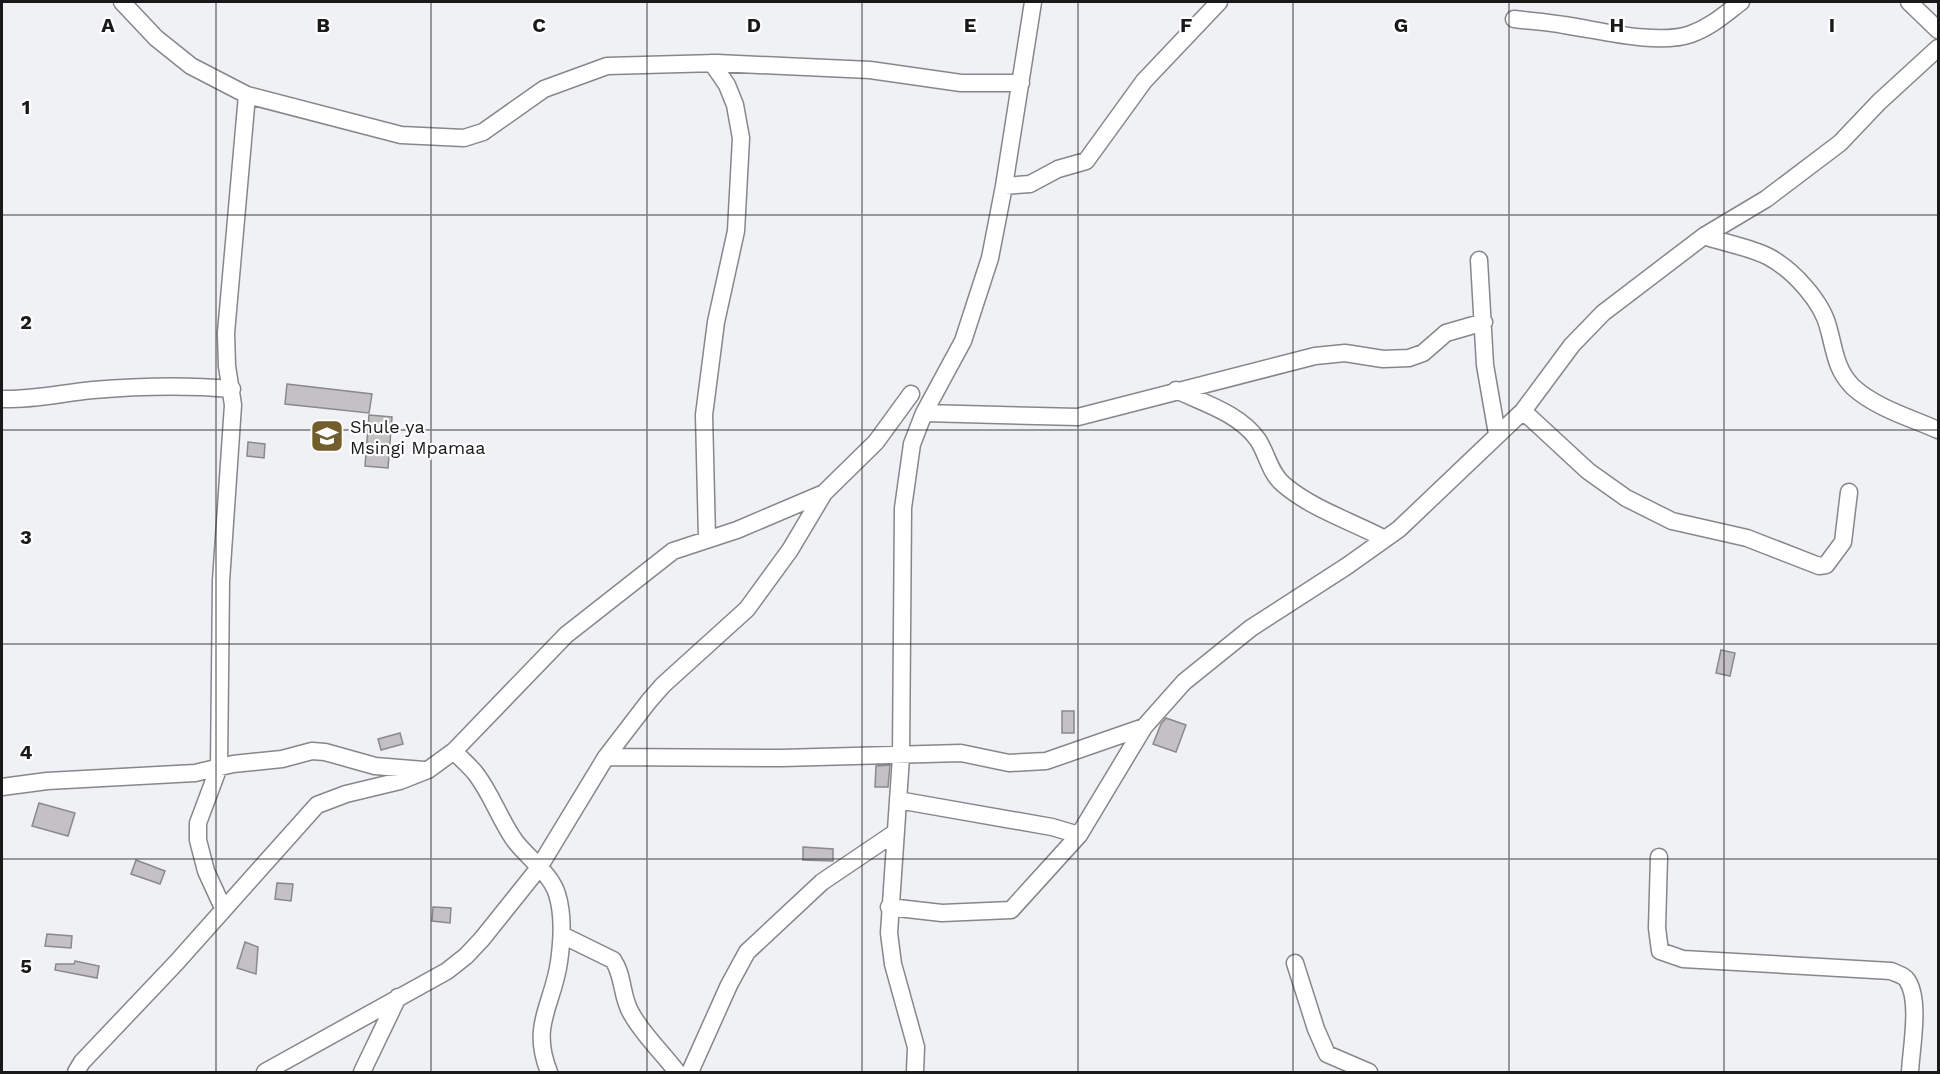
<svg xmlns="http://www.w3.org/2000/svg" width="1940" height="1074" font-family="'Work Sans',sans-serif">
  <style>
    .building { fill: #c3c1c3; stroke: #8b898b; stroke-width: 1.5 }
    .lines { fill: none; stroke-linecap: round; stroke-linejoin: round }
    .street-casing { stroke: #86878a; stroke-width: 19 }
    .street { stroke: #fff; stroke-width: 16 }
    .grid { fill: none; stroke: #19191a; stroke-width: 1.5; stroke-opacity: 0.55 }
    .labels { text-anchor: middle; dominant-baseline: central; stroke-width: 4.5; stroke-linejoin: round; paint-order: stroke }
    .poi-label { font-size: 18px; fill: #19191a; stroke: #fefeff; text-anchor: start }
    .grid-label { font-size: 20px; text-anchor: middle; font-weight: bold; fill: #19191a; stroke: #fefeff; stroke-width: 4.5; stroke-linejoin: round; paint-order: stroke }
  </style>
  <rect width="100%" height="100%" fill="#eff1f4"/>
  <!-- building -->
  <path class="building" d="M 287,384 L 372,394 L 369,413 L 285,404 Z
    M 369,415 L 392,417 L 388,468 L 365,466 Z
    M 248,442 L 265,444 L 264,458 L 247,456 Z
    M 1721,650 L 1735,653 L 1730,676 L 1716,673 Z
    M 1062,711 L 1074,711 L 1074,733 L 1062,733 Z
    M 1166,718 L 1186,725 L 1176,752 L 1153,744 L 1161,724 Z
    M 400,733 L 403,744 L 381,750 L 378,739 Z
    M 890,765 L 888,787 L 875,787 L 876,766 Z
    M 39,803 L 75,813 L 68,836 L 32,826 Z
    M 803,847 L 833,849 L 833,861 L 803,860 Z
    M 136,860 L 165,871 L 160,884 L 131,874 Z
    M 277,883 L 293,884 L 291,901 L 275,899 Z
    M 433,907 L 451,908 L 450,923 L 432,921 Z
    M 47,934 L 72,936 L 71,948 L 45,946 Z
    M 245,942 L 258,947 L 256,974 L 237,968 Z
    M 75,961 L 99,966 L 97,978 L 55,970 L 56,964 L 74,964 Z"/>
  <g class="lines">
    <defs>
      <path id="street" d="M 122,2 L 156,38 L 191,66 L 247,95 L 401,135 L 464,138 L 483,132 L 544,89 L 607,66 L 717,63 L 870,70 L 961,83 L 1021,83
        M 1909,2 L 1938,30
        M 1514,19 C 1530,21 1547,22 1564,25 C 1599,30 1658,46 1691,34 C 1711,27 1725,14 1741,2
        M 1004,186 L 1030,184 L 1058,169 L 1086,161 L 1144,81 L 1219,2
        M 1704,236 C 1724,243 1750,247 1769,257 C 1793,270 1823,302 1829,330 C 1835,352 1836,370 1853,387 C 1876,408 1911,418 1938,430
        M 1479,260 L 1485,365 L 1497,434
        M 1176,390 C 1204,403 1240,414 1258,440 C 1267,454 1270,473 1283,484 C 1312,509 1351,521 1385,539
        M 2,399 C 33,400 62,393 93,390 C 140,386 186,385 232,389
        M 1523,411 L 1588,471 L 1626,498 L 1672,521 L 1747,538 L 1819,566 L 1826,565 L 1843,542 L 1849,492
        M 924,413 L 1078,417 L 1315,356 L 1345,353 L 1383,359 L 1409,358 L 1423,353 L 1446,333 L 1484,322
        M 707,538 L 704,415 L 716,322 L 736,231 L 741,138 L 735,105 L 727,85 L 712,63
        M 454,751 C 461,759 470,766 476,774 C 492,795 500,820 515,841 C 528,858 551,874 557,894 C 564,916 562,941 559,962 C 553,1005 530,1025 549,1072
        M 606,757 L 782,758 L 961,753 L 1009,763 L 1046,761 L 1144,727
        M 2,787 L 47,781 L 195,773 L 233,764 L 282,759 L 312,751 L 325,752 L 375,766 L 424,770
        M 898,800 L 1052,827 L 1079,835
        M 1659,857 L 1657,928 L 1660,951 L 1683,959 L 1891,971 C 1897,974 1904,975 1907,980 C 1921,1000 1911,1049 1910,1072
        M 889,907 L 942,913 L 1011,910 L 1079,835 L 1144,727 L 1184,682 L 1251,628 L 1347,566 L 1399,529 L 1523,411 L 1572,345 L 1603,313 L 1704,236 L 1766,199 L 1840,143 L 1879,102 L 1938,48
        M 223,908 L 206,871 L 198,840 L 198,823 L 219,767 L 221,581 L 233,405 L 227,366 L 226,333 L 247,95
        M 562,935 L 613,960 C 624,976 621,996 631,1013 C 643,1035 662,1052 677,1072
        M 1295,963 L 1316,1029 L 1327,1054 L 1369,1072
        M 76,1072 L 82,1062 L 176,963 L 317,805 L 346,794 L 400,781 L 428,770 L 454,751 L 566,635 L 673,551 L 737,530 L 824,493
        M 265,1072 L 447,971 L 466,956 L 482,939 L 538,869 L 606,757 L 649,701 L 663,685 L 747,609 L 790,550 L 824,493 L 876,442 L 911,394
        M 362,1072 L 398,997
        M 690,1072 L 729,985 L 747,952 L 822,882 L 896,832
        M 915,1072 L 916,1047 L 893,964 L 889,933 L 901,757 L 903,508 L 912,444 L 924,413 L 963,341 L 990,258 L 1004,186 L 1033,2"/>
    </defs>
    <!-- street casing -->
    <use href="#street" class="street-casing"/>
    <!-- street -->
    <use href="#street" class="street"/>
  </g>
  <!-- grid -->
  <path class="grid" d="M 216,2 L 216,1072M 431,2 L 431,1072M 647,2 L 647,1072M 862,2 L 862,1072M 1078,2 L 1078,1072M 1293,2 L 1293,1072M 1509,2 L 1509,1072M 1724,2 L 1724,1072M 2,215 L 1938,215M 2,430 L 1938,430M 2,644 L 1938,644M 2,859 L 1938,859"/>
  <!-- icons -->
  <defs>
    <symbol id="school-square" viewBox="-11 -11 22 22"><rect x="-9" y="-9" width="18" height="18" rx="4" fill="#745d2d" stroke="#fefeff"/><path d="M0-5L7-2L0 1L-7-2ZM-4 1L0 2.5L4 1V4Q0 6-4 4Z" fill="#fff"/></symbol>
  </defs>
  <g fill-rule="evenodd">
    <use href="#school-square" x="308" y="417" width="38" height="38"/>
  </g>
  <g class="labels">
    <!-- poi labels -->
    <g class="poi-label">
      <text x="350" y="426">Shule ya<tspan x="350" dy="21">Msingi Mpamaa</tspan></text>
    </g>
  </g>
  <g class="grid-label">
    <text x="108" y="32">A</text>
    <text x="323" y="32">B</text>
    <text x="539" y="32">C</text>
    <text x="754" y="32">D</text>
    <text x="970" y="32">E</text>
    <text x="1186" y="32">F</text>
    <text x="1401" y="32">G</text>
    <text x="1617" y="32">H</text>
    <text x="1832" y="32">I</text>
    <text x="26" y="114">1</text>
    <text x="26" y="329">2</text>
    <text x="26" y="544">3</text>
    <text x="26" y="759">4</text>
    <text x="26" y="973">5</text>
  </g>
  <!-- border -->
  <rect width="1940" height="1074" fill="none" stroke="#19191a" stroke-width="6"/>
</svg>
